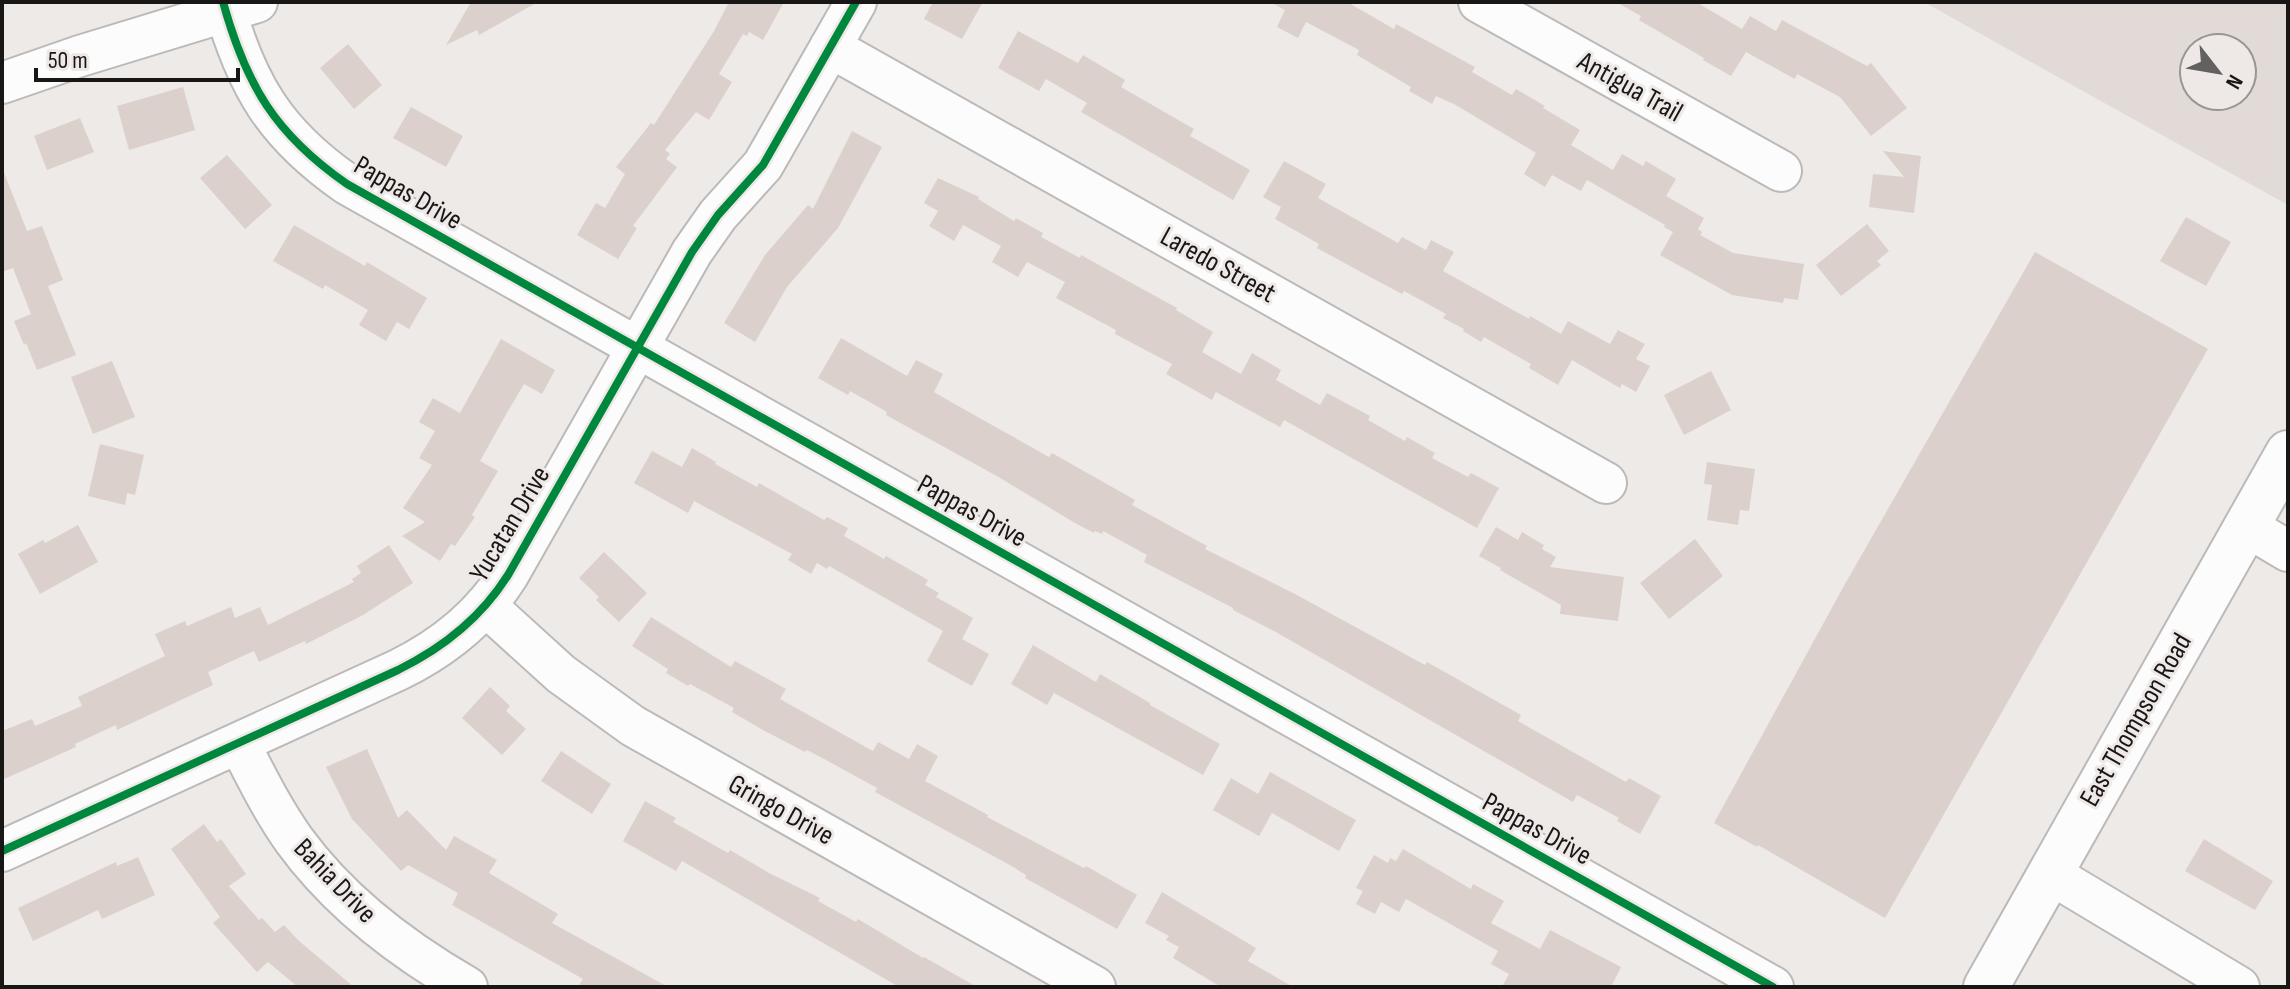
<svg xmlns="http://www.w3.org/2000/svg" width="2290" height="989" font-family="'Sofia Sans Condensed',sans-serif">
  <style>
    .built { fill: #e2dad6; fill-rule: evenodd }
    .building { fill: #dcd0cc }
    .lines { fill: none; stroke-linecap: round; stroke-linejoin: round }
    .minor-casing { stroke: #bcbab9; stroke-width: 44 }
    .major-casing { stroke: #bcbab9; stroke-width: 48 }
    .minor { stroke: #fcfcfc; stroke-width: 40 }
    .major { stroke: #fcfcfc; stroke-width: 44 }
    .cycleway-casing { stroke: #eee9e7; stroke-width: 13 }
    .cycleway { stroke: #00873e; stroke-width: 8 }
    .labels { text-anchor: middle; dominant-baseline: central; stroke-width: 6; stroke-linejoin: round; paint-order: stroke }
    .street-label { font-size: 28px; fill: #191716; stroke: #eee9e7 }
  </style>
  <rect width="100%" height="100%" fill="#edeae8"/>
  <!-- built -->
  <path class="built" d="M 1924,2 L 2288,2 L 2288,205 L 2090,95 ZM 2194,48 L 2242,48 L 2242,96 L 2194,96 Z"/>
  <!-- building -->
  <path class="building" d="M 471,2 L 538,2 L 479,35 L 477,30 L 446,45 Z
    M 729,2 L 784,2 L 763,40 L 749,32 L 747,36 L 743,34 L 719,74 L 732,82 L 709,120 L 696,112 L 665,150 L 670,154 L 666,159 L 677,167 L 633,226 L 637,228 L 618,259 L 577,235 L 596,203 L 605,208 L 625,174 L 616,167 L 651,123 L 654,125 L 714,31 Z
    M 933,2 L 983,2 L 962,39 L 924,19 Z
    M 1270,2 L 1347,2 L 1394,29 L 1396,24 L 1475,67 L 1472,72 L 1512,95 L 1516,89 L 1545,106 L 1543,108 L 1580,130 L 1571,145 L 1613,170 L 1622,154 L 1643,166 L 1646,161 L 1676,179 L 1666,196 L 1704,218 L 1698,229 L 1702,232 L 1700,235 L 1733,253 L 1804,264 L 1798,300 L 1784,298 L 1783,303 L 1732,295 L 1660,255 L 1673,232 L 1664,227 L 1665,225 L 1587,180 L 1581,191 L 1552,175 L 1545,187 L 1524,174 L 1536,153 L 1454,104 L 1436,96 L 1432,104 L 1409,91 L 1411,87 L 1357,55 L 1359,50 L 1306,22 L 1298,38 L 1277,27 L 1285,10 Z
    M 1616,2 L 1696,2 L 1742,29 L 1750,16 L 1776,31 L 1782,20 L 1867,66 L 1871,63 L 1907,108 L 1871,136 L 1840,97 L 1797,74 L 1795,79 L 1746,52 L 1731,76 L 1703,60 L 1704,58 L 1639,20 L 1641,16 Z
    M 1018,31 L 1078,63 L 1083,55 L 1125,80 L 1121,87 L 1194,129 L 1190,136 L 1250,170 L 1233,200 L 1081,112 L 1087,103 L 1046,79 L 1039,91 L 998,68 Z
    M 348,44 L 382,85 L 354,109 L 320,68 Z
    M 183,87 L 195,130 L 129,150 L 117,106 Z
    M 411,107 L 463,136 L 446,167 L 393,138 Z
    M 80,118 L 94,152 L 47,170 L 34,136 Z
    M 852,131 L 882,147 L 838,228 L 787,287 L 755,342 L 724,323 L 765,255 L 808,205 L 813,209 Z
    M 1883,151 L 1921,156 L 1914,213 L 1869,207 L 1873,174 L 1904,177 Z
    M 227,155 L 272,205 L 245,229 L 200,178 Z
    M 1284,161 L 1326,184 L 1318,198 L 1398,243 L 1402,237 L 1426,250 L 1431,240 L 1454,252 L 1443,271 L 1529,319 L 1530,316 L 1561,334 L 1568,321 L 1610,344 L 1618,330 L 1645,344 L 1636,359 L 1650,366 L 1636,392 L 1622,384 L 1620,388 L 1572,360 L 1558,385 L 1529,368 L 1531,364 L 1484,337 L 1481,342 L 1463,331 L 1464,329 L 1443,318 L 1446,314 L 1404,291 L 1402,294 L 1361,272 L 1317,248 L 1319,244 L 1275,219 L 1281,207 L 1263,197 Z
    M 3,170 L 27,231 L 42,226 L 63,280 L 48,286 L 76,355 L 37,370 L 26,343 L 24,345 L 14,321 L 31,314 L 13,268 L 2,272 Z
    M 938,178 L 979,197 L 978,199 L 1014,221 L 1016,218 L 1043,233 L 1041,237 L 1080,258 L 1081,255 L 1108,270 L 1177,308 L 1176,310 L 1213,332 L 1202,352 L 1241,374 L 1252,353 L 1281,370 L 1276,380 L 1320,405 L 1327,393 L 1370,416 L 1368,420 L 1405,441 L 1407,437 L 1435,453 L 1432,458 L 1468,477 L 1471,473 L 1499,488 L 1477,528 L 1284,420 L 1280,427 L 1216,392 L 1212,400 L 1166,374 L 1172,364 L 1115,334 L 1116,330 L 1056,298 L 1065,282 L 1027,262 L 1018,277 L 992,262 L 1001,246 L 963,225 L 954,241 L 929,226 L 938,211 L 924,203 Z
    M 2186,217 L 2231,242 L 2206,286 L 2160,261 Z
    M 1867,224 L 1889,251 L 1877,261 L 1881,265 L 1841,296 L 1816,265 Z
    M 294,225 L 365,266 L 367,262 L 427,298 L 409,329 L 397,322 L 386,341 L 359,325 L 368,310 L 325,285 L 323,289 L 273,261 Z
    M 2035,252 L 2208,349 L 1885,918 L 1758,845 L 1757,847 L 1714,823 L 1845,584 Z
    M 841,338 L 907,376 L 916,360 L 943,374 L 934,392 L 951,402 L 1049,457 L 1052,453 L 1135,500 L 1132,505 L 1207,546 L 1205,549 L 1295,594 L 1425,665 L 1427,662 L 1521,715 L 1518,721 L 1626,782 L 1629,778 L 1661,796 L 1640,834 L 1617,821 L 1619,818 L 1577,795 L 1573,802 L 1274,631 L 1233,610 L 1233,608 L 1144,562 L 1147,555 L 1103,531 L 1102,534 L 1095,531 L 1094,533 L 1075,523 L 995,475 L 886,415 L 887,412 L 850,391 L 848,395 L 818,378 Z
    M 501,339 L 555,370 L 542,394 L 524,384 L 508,411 L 480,461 L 498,471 L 472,515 L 475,517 L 455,546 L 451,544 L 440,561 L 402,536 L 425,522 L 403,508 L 432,465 L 419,458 L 435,431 L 419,422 L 433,398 L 460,413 Z
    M 112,361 L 135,417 L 93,434 L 71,377 Z
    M 1711,371 L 1731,410 L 1684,435 L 1664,395 Z
    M 100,444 L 144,455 L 135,495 L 127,493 L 125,505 L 88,496 Z
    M 692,448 L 716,462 L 715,464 L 757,487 L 759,483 L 824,520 L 827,517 L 848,528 L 844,536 L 884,559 L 886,556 L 928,580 L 925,585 L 939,593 L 936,597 L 973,618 L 962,639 L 989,654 L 972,686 L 927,661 L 943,631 L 829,566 L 827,569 L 817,563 L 811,574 L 788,560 L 792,554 L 694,501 L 688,513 L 634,483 L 652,451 L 682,467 Z
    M 1707,462 L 1755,469 L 1749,511 L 1740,510 L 1738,525 L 1707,520 L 1712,485 L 1704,484 Z
    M 78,525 L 98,562 L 40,594 L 18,554 L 43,540 L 45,543 Z
    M 1496,527 L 1518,540 L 1522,532 L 1544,545 L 1542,549 L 1556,557 L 1550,567 L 1624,577 L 1618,621 L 1560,614 L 1561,605 L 1500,570 L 1501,568 L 1479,556 Z
    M 1695,539 L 1723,576 L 1669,619 L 1640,583 Z
    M 389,545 L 413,583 L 363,615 L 306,644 L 305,641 L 259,662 L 254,651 L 208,672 L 213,685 L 117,730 L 116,725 L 75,744 L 76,747 L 2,780 L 2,731 L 32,719 L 35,726 L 82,706 L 78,697 L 165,656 L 155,634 L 185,621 L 187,626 L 231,607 L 235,618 L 260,607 L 268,625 L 354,582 L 352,579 L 361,573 L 357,566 Z
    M 604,552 L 647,593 L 619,622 L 596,600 L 599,597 L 579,578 Z
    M 651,617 L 731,667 L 735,661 L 786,689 L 780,699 L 873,751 L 878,742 L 909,759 L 917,744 L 938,756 L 925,781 L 988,815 L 987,817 L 1084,868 L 1086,866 L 1137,895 L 1117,929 L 1025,878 L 1026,875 L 1008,864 L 875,792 L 877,788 L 826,760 L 807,750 L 805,752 L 763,730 L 732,712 L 734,708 L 690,684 L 688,686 L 666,673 L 668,669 L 632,646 Z
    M 1033,645 L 1096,682 L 1100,674 L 1150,703 L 1150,705 L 1220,744 L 1203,775 L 1054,693 L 1047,705 L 1011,684 Z
    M 490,687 L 510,706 L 506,711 L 526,729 L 502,755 L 462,718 Z
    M 367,749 L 398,818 L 407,810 L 446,850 L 454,836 L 497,860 L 489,873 L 558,914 L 552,923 L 668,987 L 578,987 L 583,979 L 452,905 L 458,893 L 408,865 L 401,871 L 352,819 L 326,767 Z
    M 561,751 L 611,784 L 592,814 L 541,781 Z
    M 1270,772 L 1356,820 L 1339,851 L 1272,813 L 1259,836 L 1213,810 L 1231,778 L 1258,794 Z
    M 645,801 L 676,818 L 673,822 L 728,853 L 730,850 L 769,873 L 820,898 L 818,901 L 856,922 L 858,919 L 923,958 L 924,957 L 977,987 L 899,987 L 682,861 L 676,871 L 623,841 Z
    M 204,824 L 217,842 L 221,839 L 246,874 L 229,886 L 259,920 L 262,918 L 275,932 L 284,925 L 299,941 L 354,987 L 298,987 L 268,962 L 257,972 L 213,923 L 220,917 L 171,849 Z
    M 2204,839 L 2273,881 L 2255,910 L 2185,871 Z
    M 1403,849 L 1471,889 L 1473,884 L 1504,901 L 1491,923 L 1540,949 L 1550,930 L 1621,967 L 1611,987 L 1502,987 L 1509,974 L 1491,964 L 1498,951 L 1406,899 L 1399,912 L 1381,902 L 1375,914 L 1356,904 L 1363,891 L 1356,888 L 1374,855 L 1388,863 L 1390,858 L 1396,861 Z
    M 138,857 L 155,895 L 102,919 L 98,910 L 33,941 L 18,908 L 116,862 L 117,866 Z
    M 1162,892 L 1256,948 L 1248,961 L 1293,987 L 1221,987 L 1173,958 L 1179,947 L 1166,940 L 1169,936 L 1145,923 Z"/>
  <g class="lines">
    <defs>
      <path id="minor" d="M 223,2 C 246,85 275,134 347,184 L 1773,987
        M 1479,2 L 1781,171
        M 830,47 L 1606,483
        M 2,83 L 80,56 L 257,2
        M 2246,526 L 2288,551
        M 485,605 L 561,674 L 633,726 L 1095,987
        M 239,743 C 256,776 272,809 294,840 C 339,902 401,949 467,987
        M 2,851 L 398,670 C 443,648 481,618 508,575 L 692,252 L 718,215 L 763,165 L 856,2
        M 2049,873 L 2239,987"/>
      <path id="major" d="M 1986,987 L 2288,453"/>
    </defs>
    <!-- minor casing -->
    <use href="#minor" class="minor-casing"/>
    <!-- major casing -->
    <use href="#major" class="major-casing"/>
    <!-- minor -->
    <use href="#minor" class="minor"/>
    <!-- major -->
    <use href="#major" class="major"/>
    <defs>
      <path id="cycleway" d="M 223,2 C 246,85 275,134 347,184 L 1773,987
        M 2,851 L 398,670 C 443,648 481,618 508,575 L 692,252 L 718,215 L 763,165 L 856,2"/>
    </defs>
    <!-- cycleway casing -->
    <use href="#cycleway" class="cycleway-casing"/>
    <!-- cycleway -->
    <use href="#cycleway" class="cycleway"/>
  </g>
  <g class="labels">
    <!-- street labels -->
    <g class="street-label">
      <text transform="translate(1630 87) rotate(29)">Antigua Trail</text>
      <text transform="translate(408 193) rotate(30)">Pappas Drive</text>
      <text transform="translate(1218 265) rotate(29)">Laredo Street</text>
      <text transform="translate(972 511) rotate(29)">Pappas Drive</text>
      <text transform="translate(510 524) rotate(-59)">Yucatan Drive</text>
      <text transform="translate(2136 720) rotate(-60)">East Thompson Road</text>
      <text transform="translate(781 810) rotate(29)">Gringo Drive</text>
      <text transform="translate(1537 829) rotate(29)">Pappas Drive</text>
      <text transform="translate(335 881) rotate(46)">Bahia Drive</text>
    </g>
  </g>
  <!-- border -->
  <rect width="2290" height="989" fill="none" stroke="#191716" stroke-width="8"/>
  <!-- north arrow -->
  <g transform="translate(2218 72) rotate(121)"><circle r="38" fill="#eee9e7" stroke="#999593" stroke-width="2"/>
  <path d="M0-6L14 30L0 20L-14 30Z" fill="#636160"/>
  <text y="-12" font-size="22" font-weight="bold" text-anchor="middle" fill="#191716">N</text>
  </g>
  <!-- scale -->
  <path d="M36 68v12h202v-12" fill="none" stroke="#191716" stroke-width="4"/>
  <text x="48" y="68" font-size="24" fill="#191716" stroke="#eee9e7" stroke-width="6" paint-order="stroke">50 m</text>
</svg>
